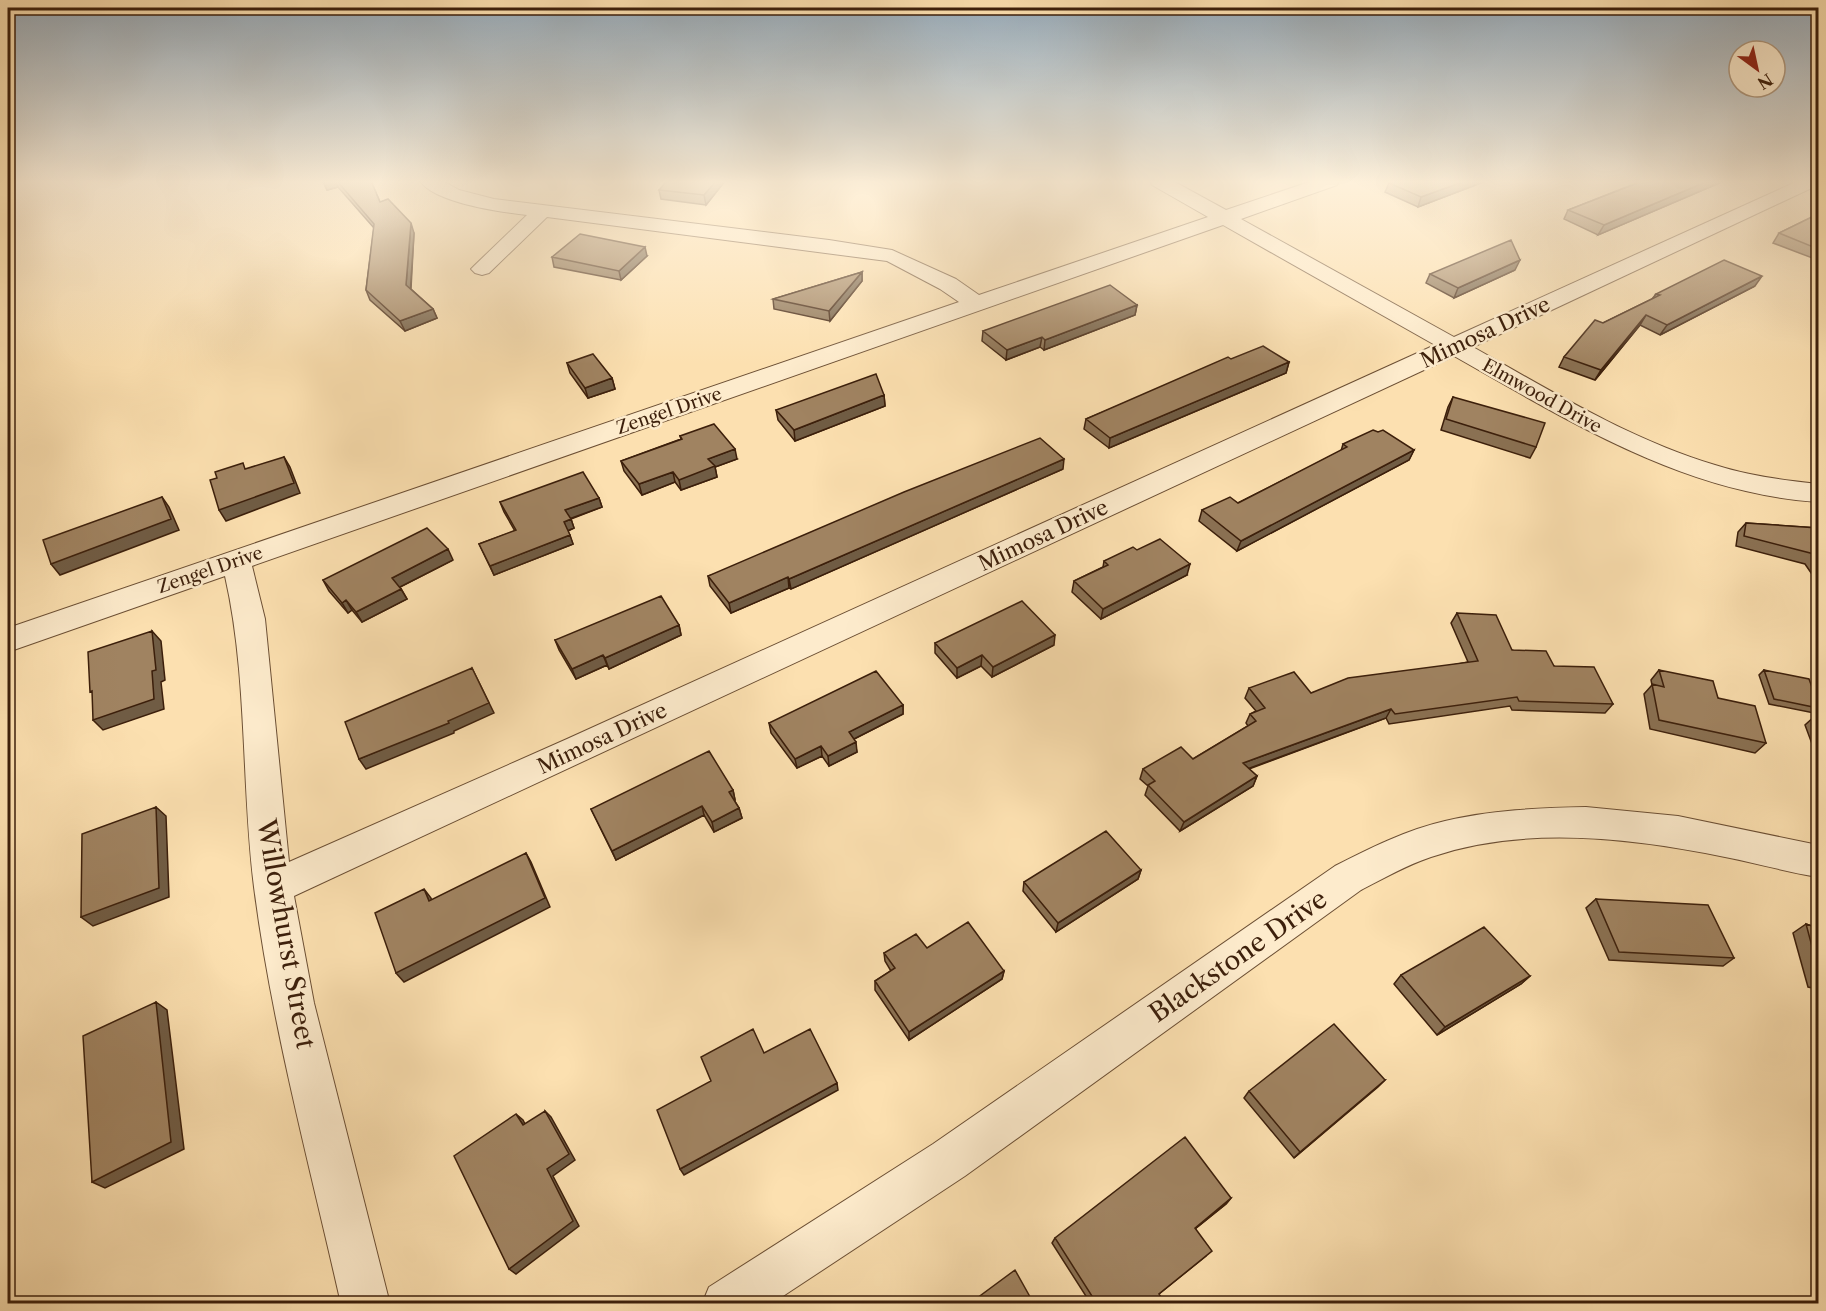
<svg xmlns="http://www.w3.org/2000/svg" width="1826" height="1311" font-family="'Libre Caslon Text',serif">
  <style>
    .lines { fill: none; stroke-linecap: round; stroke-linejoin: round }
    .street-casing { stroke: #6c4f34; stroke-width: 2 }
    .street { fill: #fdebcc; fill-rule: evenodd }
    .wall { fill: #8a7153; stroke: #3c1f0b; stroke-width: 1.5 }
    .shaded-wall { fill: #705c44; stroke: #3c1f0b; stroke-width: 1.5 }
    .building { fill: #a08361; stroke: #3c1f0b; stroke-width: 1.5 }
    .labels { text-anchor: middle; dominant-baseline: central; stroke-width: 5; stroke-linejoin: round; paint-order: stroke }
    .far-street-label { font-size: 18px; fill: #3c1f0b; stroke: #fdebcc }
    .street-label { font-size: 21px; fill: #3c1f0b; stroke: #fdebcc }
    .near-street-label { font-size: 26px; fill: #3c1f0b; stroke: #fdebcc }
  </style>
  <rect width="100%" height="100%" fill="#fce0b0"/>
  <filter id="stains"><feTurbulence type="fractalNoise" baseFrequency=".00333" numOctaves="4"/><feColorMatrix values="0 0 0 0 .2 0 0 0 0 .09 0 0 0 0 .02 0 0 0 .5 -.17"/></filter>
  <radialGradient id="worn" r=".72"><stop offset=".6" stop-color="#630" stop-opacity="0"/><stop offset="1" stop-color="#630" stop-opacity=".3"/></radialGradient>
  <g class="lines">
    <defs>
      <path id="street" d="M 420,181 L 443,181 L 459,190 L 494,199 L 829,240 L 892,250 L 956,279 L 979,295 L 1208,217 L 1152,185 L 1150,181 L 1173,181 L 1226,210 L 1312,181 L 1339,181 L 1337,185 L 1241,219 L 1454,337 L 1798,181 L 1818,181 L 1818,185 L 1473,347 C 1551,391 1629,439 1715,465 C 1749,476 1784,480 1818,484 L 1818,502 C 1683,493 1569,421 1454,356 L 294,896 L 314,1003 L 390,1304 L 341,1304 C 310,1166 272,1027 254,887 C 241,784 248,677 225,576 L 8,652 L 8,628 L 959,302 L 940,289 L 887,261 L 547,217 L 489,273 L 482,275 L 475,273 L 471,269 L 475,265 L 527,215 C 501,212 435,203 420,181 ZM 1223,225 L 1435,345 L 567,739 L 289,862 L 265,619 L 252,566 Z
        M 1586,807 L 1678,816 L 1818,845 L 1818,877 C 1787,872 1756,863 1725,857 C 1631,838 1524,825 1431,857 C 1407,865 1384,878 1361,890 L 965,1176 L 771,1304 L 702,1304 L 709,1287 L 933,1144 L 1335,866 C 1370,848 1406,830 1445,821 C 1491,810 1538,808 1586,807 Z"/>
    </defs>
    <!-- street casing -->
    <use href="#street" class="street-casing"/>
    <!-- street -->
    <use href="#street" class="street"/>
  </g>
  <!-- wall -->
  <path class="wall" d="M 323,181 L 371,181 L 380,202 L 414,233 L 411,289 L 433,309 L 437,318 L 405,331 L 370,300 L 366,290 L 374,228 L 338,187 L 327,190 Z
    M 725,181 L 706,205 L 661,199 L 659,190 Z
    M 1486,181 L 1418,207 L 1385,192 L 1389,183 Z
    M 1640,181 L 1724,181 L 1598,235 L 1564,219 L 1568,210 L 1639,182 Z
    M 1818,214 L 1818,257 L 1815,259 L 1773,243 L 1779,233 Z
    M 647,256 L 621,280 L 554,267 L 552,257 Z
    M 1515,270 L 1454,298 L 1426,283 L 1430,274 Z
    M 862,272 L 862,281 L 830,321 L 774,309 L 773,299 Z
    M 1755,286 L 1660,335 L 1640,325 L 1595,380 L 1559,367 L 1564,357 L 1603,323 L 1652,299 L 1656,294 Z
    M 1137,305 L 1135,315 L 1044,350 L 1040,347 L 1006,360 L 982,341 L 983,331 Z
    M 1231,359 L 1289,362 L 1286,373 L 1109,448 L 1084,429 L 1086,419 Z
    M 567,363 L 612,378 L 615,389 L 588,398 L 570,373 Z
    M 884,395 L 885,406 L 795,441 L 778,420 L 776,410 Z
    M 1453,397 L 1536,447 L 1530,458 L 1441,430 L 1448,407 Z
    M 680,436 L 737,459 L 715,467 L 717,477 L 681,490 L 675,482 L 642,495 L 624,471 L 621,461 L 681,439 Z
    M 1343,444 L 1414,450 L 1409,460 L 1237,551 L 1199,521 L 1202,510 L 1238,503 L 1341,451 Z
    M 1063,469 L 791,589 L 789,588 L 731,613 L 710,586 L 708,576 Z
    M 599,498 L 602,507 L 571,519 L 574,528 L 568,531 L 573,544 L 494,575 L 479,544 L 515,531 L 504,512 L 500,502 Z
    M 1746,523 L 1818,528 L 1818,583 L 1805,564 L 1736,546 L 1738,532 Z
    M 1137,550 L 1187,575 L 1101,619 L 1072,592 L 1074,581 L 1103,567 L 1104,561 Z
    M 453,560 L 400,587 L 407,599 L 362,622 L 352,610 L 348,613 L 329,591 L 323,580 Z
    M 1457,613 L 1512,650 L 1554,666 L 1613,704 L 1605,713 L 1512,710 L 1510,706 L 1389,724 L 1386,718 L 1249,769 L 1257,776 L 1253,786 L 1180,831 L 1145,795 L 1148,786 L 1140,779 L 1143,769 L 1193,759 L 1248,726 L 1246,723 L 1250,714 L 1256,711 L 1245,698 L 1249,688 L 1311,693 L 1468,662 L 1451,623 Z
    M 679,625 L 681,635 L 609,669 L 607,665 L 576,679 L 559,650 L 555,640 Z
    M 935,643 L 1054,645 L 992,677 L 981,666 L 957,678 L 935,653 Z
    M 1659,670 L 1718,698 L 1766,743 L 1755,753 L 1650,729 L 1644,694 L 1652,685 L 1651,680 Z
    M 1764,670 L 1818,704 L 1818,709 L 1814,713 L 1769,704 L 1759,675 Z
    M 903,705 L 903,714 L 854,739 L 857,752 L 829,766 L 822,756 L 797,768 L 771,733 L 769,723 Z
    M 1816,715 L 1818,715 L 1818,760 L 1805,725 Z
    M 733,790 L 735,800 L 734,800 L 739,808 L 742,818 L 714,832 L 704,815 L 616,860 L 591,809 Z
    M 1141,870 L 1138,879 L 1056,932 L 1023,891 L 1024,882 Z
    M 1596,899 L 1734,958 L 1723,966 L 1609,960 L 1586,908 Z
    M 1806,924 L 1818,928 L 1818,989 L 1808,987 L 1793,933 Z
    M 927,948 L 1004,971 L 1002,979 L 909,1040 L 875,990 L 875,981 L 891,971 L 885,961 L 884,953 Z
    M 1401,975 L 1530,976 L 1521,984 L 1437,1035 L 1394,984 Z
    M 1385,1080 L 1294,1158 L 1244,1098 L 1249,1091 Z
    M 1231,1198 L 1226,1204 L 1195,1229 L 1206,1256 L 1159,1294 L 1154,1304 L 1091,1304 L 1052,1243 L 1055,1238 Z"/>
  <!-- shaded-wall -->
  <path class="shaded-wall" d="M 323,181 L 335,181 L 338,187 L 327,190 Z
    M 716,181 L 725,181 L 706,205 L 704,195 Z
    M 1465,181 L 1486,181 L 1418,207 L 1421,197 Z
    M 1708,181 L 1724,181 L 1598,235 L 1604,225 Z
    M 411,223 L 414,233 L 410,295 L 406,285 Z
    M 645,247 L 647,256 L 621,280 L 619,271 Z
    M 1520,260 L 1515,270 L 1454,298 L 1458,288 Z
    M 862,272 L 862,281 L 830,321 L 829,311 Z
    M 1762,276 L 1755,286 L 1660,335 L 1667,325 Z
    M 1137,305 L 1135,315 L 1044,350 L 1045,340 Z
    M 433,309 L 437,318 L 405,331 L 400,321 Z
    M 1646,315 L 1640,325 L 1595,380 L 1601,370 Z
    M 1042,337 L 1040,347 L 1006,360 L 1007,350 Z
    M 1289,362 L 1286,373 L 1109,448 L 1110,438 Z
    M 612,378 L 615,389 L 588,398 L 585,388 Z
    M 884,395 L 885,406 L 795,441 L 794,430 Z
    M 735,449 L 737,459 L 715,467 L 717,477 L 681,490 L 679,480 L 708,459 Z
    M 1414,450 L 1409,460 L 1237,551 L 1241,541 Z
    M 284,457 L 290,467 L 300,493 L 226,521 L 219,510 Z
    M 1064,459 L 1063,469 L 791,589 L 789,579 Z
    M 673,472 L 675,482 L 642,495 L 639,484 Z
    M 162,497 L 169,507 L 179,530 L 60,575 L 51,564 Z
    M 599,498 L 602,507 L 569,519 L 565,510 Z
    M 571,519 L 574,528 L 567,531 L 564,522 Z
    M 570,535 L 573,544 L 494,575 L 490,566 Z
    M 448,549 L 453,560 L 398,588 L 392,578 Z
    M 1190,564 L 1187,575 L 1101,619 L 1103,609 Z
    M 788,577 L 789,588 L 731,613 L 729,603 Z
    M 401,589 L 407,599 L 362,622 L 356,612 Z
    M 346,600 L 352,610 L 348,613 L 342,603 Z
    M 679,625 L 681,635 L 609,669 L 605,658 Z
    M 152,631 L 161,641 L 165,680 L 161,682 L 164,709 L 103,730 L 93,720 L 152,671 Z
    M 1055,635 L 1054,645 L 992,677 L 993,667 Z
    M 603,655 L 607,665 L 576,679 L 572,669 Z
    M 982,655 L 981,666 L 957,678 L 957,668 Z
    M 472,668 L 494,713 L 454,731 L 454,733 L 366,769 L 359,759 L 448,721 Z
    M 903,705 L 903,714 L 850,741 L 849,732 Z
    M 1391,709 L 1386,718 L 1239,772 L 1243,763 Z
    M 856,742 L 857,752 L 829,766 L 828,756 Z
    M 821,746 L 822,756 L 797,768 L 795,759 Z
    M 1257,776 L 1253,786 L 1180,831 L 1184,822 Z
    M 733,790 L 735,800 L 731,801 L 729,792 Z
    M 702,806 L 704,815 L 616,860 L 612,851 Z
    M 156,807 L 166,816 L 169,897 L 93,926 L 81,917 Z
    M 739,808 L 742,818 L 714,832 L 712,822 Z
    M 526,853 L 531,862 L 550,907 L 404,982 L 396,973 Z
    M 1141,870 L 1138,879 L 1056,932 L 1058,923 Z
    M 424,889 L 431,898 L 435,910 L 429,901 Z
    M 1004,971 L 1002,979 L 909,1040 L 909,1032 Z
    M 1530,976 L 1521,984 L 1437,1035 L 1445,1027 Z
    M 156,1002 L 167,1010 L 184,1149 L 105,1188 L 92,1182 Z
    M 1385,1080 L 1378,1087 L 1294,1158 L 1300,1152 Z
    M 837,1083 L 838,1090 L 684,1175 L 680,1169 Z
    M 545,1111 L 551,1117 L 575,1160 L 553,1176 L 579,1226 L 516,1274 L 509,1269 L 547,1169 Z
    M 516,1114 L 523,1120 L 529,1132 L 523,1125 Z
    M 1231,1198 L 1226,1204 L 1190,1233 L 1195,1228 Z"/>
  <!-- building -->
  <path class="building" d="M 337,181 L 371,181 L 380,202 L 388,199 L 411,223 L 406,285 L 433,309 L 400,321 L 366,290 L 374,224 Z
    M 667,181 L 716,181 L 704,195 L 659,190 Z
    M 1393,181 L 1465,181 L 1421,197 L 1389,183 Z
    M 1643,181 L 1708,181 L 1604,225 L 1568,210 Z
    M 1818,214 L 1818,249 L 1779,233 Z
    M 580,234 L 645,247 L 619,271 L 552,257 Z
    M 1511,240 L 1520,260 L 1458,288 L 1430,274 Z
    M 1724,260 L 1762,276 L 1667,325 L 1646,315 L 1601,370 L 1564,357 L 1595,320 L 1603,323 L 1660,295 L 1656,294 Z
    M 862,272 L 829,311 L 773,299 Z
    M 1110,285 L 1137,305 L 1045,340 L 1042,337 L 1007,350 L 983,331 Z
    M 1263,346 L 1289,362 L 1110,438 L 1086,419 L 1228,357 L 1231,359 Z
    M 593,354 L 612,378 L 585,388 L 567,363 Z
    M 876,374 L 884,395 L 794,430 L 776,410 Z
    M 1453,397 L 1545,423 L 1536,447 L 1446,419 Z
    M 714,424 L 735,449 L 708,459 L 715,466 L 679,480 L 673,472 L 639,484 L 621,461 L 682,439 L 680,436 Z
    M 1373,430 L 1378,432 L 1383,430 L 1414,450 L 1241,541 L 1202,510 L 1230,497 L 1238,503 L 1347,447 L 1343,444 Z
    M 1040,438 L 1064,459 L 789,579 L 788,577 L 729,603 L 708,576 L 904,492 Z
    M 284,457 L 294,483 L 219,510 L 210,480 L 217,478 L 215,472 L 243,463 L 245,469 Z
    M 583,472 L 599,498 L 565,510 L 571,519 L 564,522 L 570,535 L 490,566 L 479,544 L 516,530 L 500,502 Z
    M 162,497 L 171,519 L 51,564 L 43,540 Z
    M 1746,523 L 1818,528 L 1818,560 L 1814,554 L 1744,536 Z
    M 427,528 L 448,549 L 392,578 L 401,589 L 356,612 L 346,600 L 342,603 L 323,580 Z
    M 1160,539 L 1190,564 L 1103,609 L 1074,581 L 1108,565 L 1104,561 L 1133,547 L 1137,550 Z
    M 661,596 L 679,625 L 605,658 L 603,655 L 572,669 L 555,640 Z
    M 1022,601 L 1055,635 L 993,667 L 982,655 L 957,668 L 935,643 Z
    M 1457,613 L 1496,615 L 1512,650 L 1546,651 L 1554,666 L 1594,667 L 1613,704 L 1519,701 L 1517,697 L 1395,714 L 1391,709 L 1243,763 L 1257,776 L 1184,822 L 1148,785 L 1155,781 L 1143,769 L 1181,747 L 1193,759 L 1256,721 L 1250,714 L 1265,708 L 1249,688 L 1294,672 L 1311,693 L 1348,678 L 1478,661 Z
    M 152,631 L 156,670 L 152,671 L 154,699 L 93,720 L 92,691 L 90,692 L 88,652 Z
    M 472,668 L 489,703 L 448,721 L 449,723 L 359,759 L 345,722 Z
    M 1659,670 L 1713,681 L 1718,698 L 1755,706 L 1766,743 L 1659,720 L 1652,684 L 1664,687 Z
    M 1764,670 L 1809,679 L 1818,704 L 1818,708 L 1774,699 Z
    M 876,671 L 903,705 L 849,732 L 856,742 L 828,756 L 821,746 L 795,759 L 769,723 Z
    M 709,751 L 733,790 L 729,792 L 739,808 L 712,822 L 702,806 L 612,851 L 591,809 Z
    M 156,807 L 159,888 L 81,917 L 82,834 Z
    M 1106,831 L 1141,870 L 1058,923 L 1024,882 Z
    M 526,853 L 545,898 L 396,973 L 375,913 L 424,889 L 429,901 Z
    M 1596,899 L 1708,905 L 1734,958 L 1619,952 Z
    M 968,922 L 1004,971 L 909,1032 L 875,981 L 895,968 L 884,953 L 916,934 L 927,948 Z
    M 1806,924 L 1818,928 L 1818,969 Z
    M 1484,927 L 1530,976 L 1445,1027 L 1401,975 Z
    M 156,1002 L 171,1142 L 92,1182 L 83,1036 Z
    M 1334,1024 L 1385,1080 L 1300,1152 L 1249,1091 Z
    M 753,1029 L 764,1053 L 810,1029 L 837,1083 L 680,1169 L 657,1110 L 711,1081 L 701,1057 Z
    M 545,1111 L 569,1154 L 547,1169 L 573,1221 L 509,1269 L 454,1156 L 516,1114 L 523,1125 Z
    M 1185,1137 L 1231,1198 L 1195,1228 L 1212,1251 L 1159,1294 L 1161,1297 L 1153,1304 L 1097,1304 L 1055,1238 Z
    M 1015,1270 L 1034,1304 L 969,1304 Z"/>
  <!-- sky -->
  <linearGradient id="sky" x2="0" y2="1"><stop stop-color="#96abbb"/><stop offset="0.5" stop-color="#fef1db"/><stop offset="1" stop-color="#fef1db" stop-opacity="0"/></linearGradient>
  <rect width="1826" height="364" fill="url(#sky)"/>
  <g class="labels">
    <!-- far-street labels -->
    <g class="far-street-label">
      <text transform="translate(1542 396) rotate(29)">Elmwood Drive</text>
      <text transform="translate(669 411) rotate(-19)">Zengel Drive</text>
      <text transform="translate(210 570) rotate(-19)">Zengel Drive</text>
    </g>
    <!-- street labels -->
    <g class="street-label">
      <text transform="translate(1485 332) rotate(-25)">Mimosa Drive</text>
      <text transform="translate(1043 535) rotate(-25)">Mimosa Drive</text>
      <text transform="translate(602 738) rotate(-25)">Mimosa Drive</text>
    </g>
    <!-- near-street labels -->
    <g class="near-street-label">
      <text transform="translate(286 934) rotate(80)">Willowhurst Street</text>
      <text transform="translate(1238 956) rotate(-35)">Blackstone Drive</text>
    </g>
  </g>
  <!-- margin -->
  <rect width="1826" height="1311" fill="none" stroke="#fce0b0" stroke-width="30"/>
  <rect x="9" y="9" width="1808" height="1293" fill="none" stroke="#3c1f0b" stroke-width="3"/>
  <rect x="15" y="15" width="1796" height="1281" fill="none" stroke="#3c1f0b" stroke-width="1.5"/>
  <!-- north arrow -->
  <g transform="translate(1757 69) rotate(147)"><circle r="28" fill="#fdebcc" stroke="#b0997f" stroke-width="1.5"/>
  <path d="M0-4.5L10 22L0 15L-10 22Z" fill="#8f2418"/>
  <text y="-9" font-size="16" font-weight="bold" text-anchor="middle" fill="#3c1f0b">N</text>
  </g>
  <rect width="100%" height="100%" filter="url(#stains)"/>
  <rect width="100%" height="100%" fill="url(#worn)"/>
</svg>
